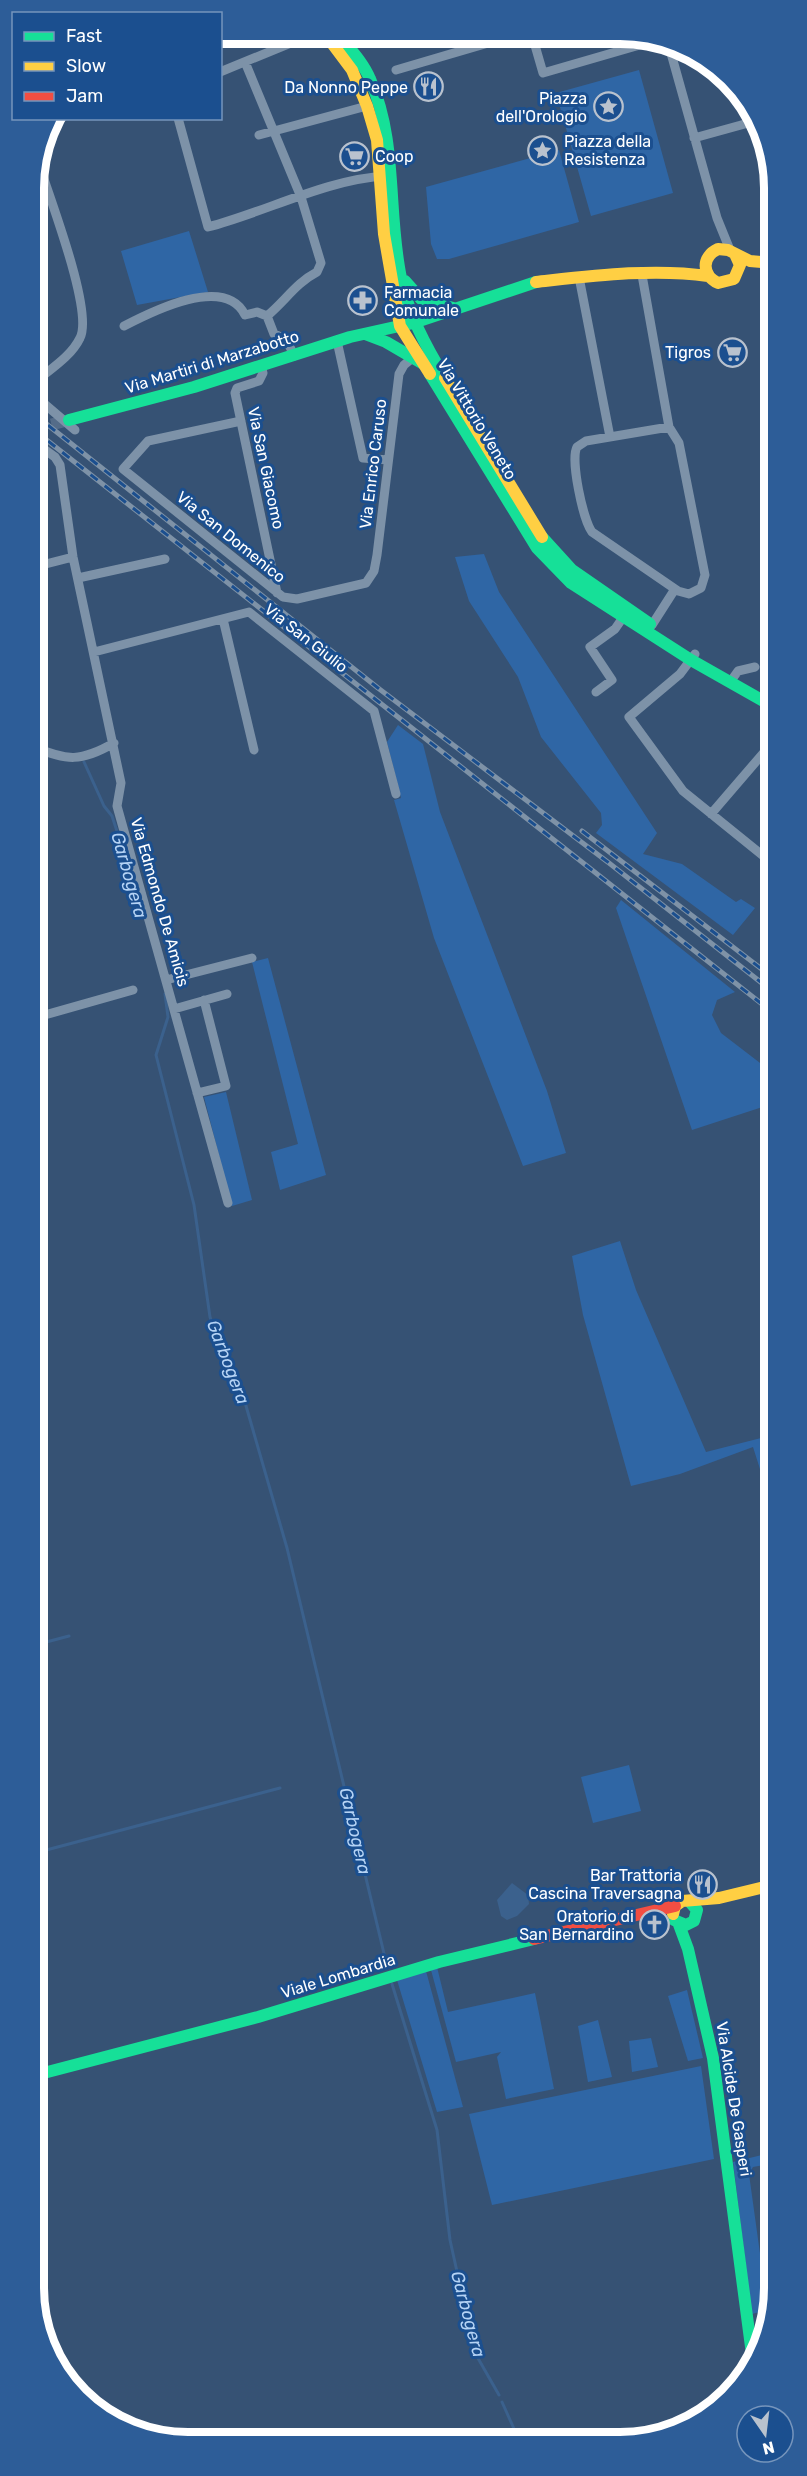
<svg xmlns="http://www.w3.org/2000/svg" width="807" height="2476" font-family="Rubik,sans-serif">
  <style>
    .green { fill: #2f66a5 }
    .water { fill: #3b618d }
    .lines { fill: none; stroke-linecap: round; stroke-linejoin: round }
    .stream { stroke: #3b618d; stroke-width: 3 }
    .secondary-tunnel { stroke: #546c89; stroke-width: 12; stroke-dasharray: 12 6; stroke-linecap: butt }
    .street { stroke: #7d92a8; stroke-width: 9 }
    .fast { stroke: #16e098; stroke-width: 12 }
    .slow { stroke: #ffcf43; stroke-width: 12 }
    .jam { stroke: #f24e42; stroke-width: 12 }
    .rail-casing { stroke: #7e92a7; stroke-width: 5 }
    .rail { stroke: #1b4f8f; stroke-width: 3; stroke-dasharray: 9; stroke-linecap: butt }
    .labels { text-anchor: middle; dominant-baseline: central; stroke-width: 6; stroke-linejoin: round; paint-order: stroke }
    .poi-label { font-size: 16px; fill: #fff; stroke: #1b4f8f; text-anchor: end }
    .street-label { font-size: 16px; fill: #fff; stroke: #1b4f8f }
    .water-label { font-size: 18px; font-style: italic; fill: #b5d3f5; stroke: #1b4f8f }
    .rim { fill: none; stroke: #fff; stroke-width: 8 }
  </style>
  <rect width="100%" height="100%" fill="#365274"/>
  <!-- green -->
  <path class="green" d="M 639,70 L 673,193 L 591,216 L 556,93 Z
    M 559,150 L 579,222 L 449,259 L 437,259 L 431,244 L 426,187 Z
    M 189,231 L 208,292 L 137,305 L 121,251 Z
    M 484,554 L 499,592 L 657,833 L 643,854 L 682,864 L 736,902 L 741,899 L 755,908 L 733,935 L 596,833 L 602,825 L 601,813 L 541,737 L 518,677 L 469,601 L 455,557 Z
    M 398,725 L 423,744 L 440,812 L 547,1091 L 566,1153 L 523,1166 L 434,938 L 394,800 L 401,798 L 387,742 Z
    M 621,900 L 735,992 L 717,1000 L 712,1015 L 721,1033 L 772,1072 L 772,1104 L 692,1130 L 616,908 Z
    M 268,958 L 326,1175 L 280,1190 L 271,1152 L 298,1144 L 252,962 Z
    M 226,1092 L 252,1200 L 232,1206 L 204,1097 Z
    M 620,1241 L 636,1290 L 706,1452 L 773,1435 L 773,1510 L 753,1447 L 680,1474 L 631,1486 L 583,1315 L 572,1256 Z
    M 629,1765 L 641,1811 L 593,1823 L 581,1777 Z
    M 437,1967 L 448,2012 L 535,1993 L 554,2089 L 506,2099 L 497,2057 L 501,2052 L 456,2062 L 431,1970 Z
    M 426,1971 L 463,2107 L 437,2112 L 397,1980 Z
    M 687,1990 L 703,2058 L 688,2061 L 668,1996 Z
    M 598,2020 L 612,2077 L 588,2082 L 578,2026 Z
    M 651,2038 L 658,2067 L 632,2072 L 629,2041 Z
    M 701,2066 L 714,2159 L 492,2205 L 469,2114 Z
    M 774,2152 L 774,2163 L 753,2167 L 749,2174 L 766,2297 L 773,2301 L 771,2309 L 752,2314 L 733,2162 Z"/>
  <!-- water -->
  <path class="water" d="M 512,1883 L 528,1895 L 529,1904 L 517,1916 L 507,1920 L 501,1916 L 497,1900 Z"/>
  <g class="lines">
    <!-- stream -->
    <path class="stream" d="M 84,762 L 104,806 L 112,816 L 135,886
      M 165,994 L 168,1017 L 156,1055 L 194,1205 L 210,1317 L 218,1342 L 242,1392 L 287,1548 L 387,1966
      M 35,1645 L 69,1636
      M 35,1853 L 280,1788
      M 392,1984 L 437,2130 L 450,2240 L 475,2353 L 499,2395
      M 502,2402 L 519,2440"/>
    <!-- secondary-tunnel -->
    <path class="secondary-tunnel" d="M 34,429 L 69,420"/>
    <!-- street -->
    <path class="street" d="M 532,35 L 543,73 L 657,40
      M 669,46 L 717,218 L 730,250
      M 396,70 L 515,35
      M 220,72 L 298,40 L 326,35
      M 178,118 L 208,227 C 266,212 327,179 386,176
      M 259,135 L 367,106
      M 694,138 L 752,122
      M 642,275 L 669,427
      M 579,277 L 610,437
      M 267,316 L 274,334 C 285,338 290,345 294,356
      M 124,326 C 151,312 225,274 245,315 L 257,312 L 267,316 C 286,300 296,283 317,272 L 321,263 L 301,197 L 245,62
      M 337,341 L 363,458 L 388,460
      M 261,365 L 263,373 L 259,381 L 237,388 L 235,393 L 277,593
      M 34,383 C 49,370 71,357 80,338 C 94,311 48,194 38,161
      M 34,395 L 75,430
      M 241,421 L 148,441 L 123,469 L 283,597 L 297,599 L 366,583 L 374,571 L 377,555 L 399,374 L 404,365 L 416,355
      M 669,427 L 679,443 L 705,575 L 701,588 L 689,594 L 678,591 L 592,532 C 583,520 570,459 577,447 L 586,441 Z
      M 34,442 L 55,457 L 60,465 L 73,557 L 121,783 L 117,806 L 228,1203
      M 771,498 L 772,502
      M 34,567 L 73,557
      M 78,578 L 165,559
      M 223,619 L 254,750
      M 652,625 L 675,589
      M 94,652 L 249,612 L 374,711 L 396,794
      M 695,654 L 680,674 L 629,717 L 683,791 L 772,863
      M 733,678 L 738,671 L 755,667
      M 596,692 L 612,680 L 590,647 L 615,629 L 626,613
      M 34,747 C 67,761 81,762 114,743
      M 711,814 L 772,743
      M 166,980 L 252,958
      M 174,1009 L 227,994
      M 34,1018 L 133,990
      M 197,1093 L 226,1086 L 204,1000"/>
    <!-- fast -->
    <path class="fast" d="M 338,34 C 349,48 363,62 370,79 C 398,142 387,212 401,278 C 409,315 425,345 445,378
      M 405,281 L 421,299 L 453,308
      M 365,334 L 386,342 L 422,363
      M 430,374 L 537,548 L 571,583 L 691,660 L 772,706
      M 69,420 L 194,387 L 350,337 L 413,323 L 536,282
      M 542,537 L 572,570 L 650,624
      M 674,1920 L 686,1925 L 694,1921 L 697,1910 L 690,1902
      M 678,1922 L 688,1949 L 713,2058 L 753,2362
      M 36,2075 L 258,2017 L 439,1962 L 534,1939"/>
    <!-- slow -->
    <path class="slow" d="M 325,34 L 352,70 L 367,106 L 377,140 L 384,234 L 400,326 L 430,374
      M 735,254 L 740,265 L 734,279 L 718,283 C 702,275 701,257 718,249 L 728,250 L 750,261 L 771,263
      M 536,282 C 591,276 652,268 708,276
      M 445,378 L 542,537
      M 673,1914 L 675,1906 L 682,1901 L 719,1898 L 773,1885"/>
    <!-- jam -->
    <path class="jam" d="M 534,1939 L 675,1906"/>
    <defs>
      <path id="rail" d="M 34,414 L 378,688 L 609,863 L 772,991
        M 34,430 L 772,1012
        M 582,831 L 772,977"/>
    </defs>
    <!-- rail casing -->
    <use href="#rail" class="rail-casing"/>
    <!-- rail -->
    <use href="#rail" class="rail"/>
  </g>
  <!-- icons -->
  <defs>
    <symbol id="restaurant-ring" viewBox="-11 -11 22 22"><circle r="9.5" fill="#1b4f8f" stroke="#b9c2ce" stroke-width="1.5"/><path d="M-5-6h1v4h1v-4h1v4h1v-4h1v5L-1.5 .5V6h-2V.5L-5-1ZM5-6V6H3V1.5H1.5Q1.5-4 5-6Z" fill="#b9c2ce"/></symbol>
    <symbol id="sight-ring" viewBox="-11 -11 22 22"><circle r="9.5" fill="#1b4f8f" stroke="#b9c2ce" stroke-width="1.5"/><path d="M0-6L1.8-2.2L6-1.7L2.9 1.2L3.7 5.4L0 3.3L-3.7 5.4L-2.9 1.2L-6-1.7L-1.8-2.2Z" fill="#b9c2ce"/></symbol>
    <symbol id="supermarket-ring" viewBox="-11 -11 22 22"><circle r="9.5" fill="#1b4f8f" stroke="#b9c2ce" stroke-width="1.5"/><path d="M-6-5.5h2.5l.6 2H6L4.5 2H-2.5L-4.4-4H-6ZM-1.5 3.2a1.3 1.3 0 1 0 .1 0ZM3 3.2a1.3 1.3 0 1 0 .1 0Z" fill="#b9c2ce"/></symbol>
    <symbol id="pharmacy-ring" viewBox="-11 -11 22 22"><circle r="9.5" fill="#1b4f8f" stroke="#b9c2ce" stroke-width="1.5"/><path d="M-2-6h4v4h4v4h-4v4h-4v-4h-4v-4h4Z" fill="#b9c2ce"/></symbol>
    <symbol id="church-ring" viewBox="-11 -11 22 22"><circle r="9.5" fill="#1b4f8f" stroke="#b9c2ce" stroke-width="1.5"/><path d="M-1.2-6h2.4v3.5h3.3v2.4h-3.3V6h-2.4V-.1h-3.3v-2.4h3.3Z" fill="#b9c2ce"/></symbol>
  </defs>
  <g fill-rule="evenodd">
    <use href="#restaurant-ring" x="412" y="70" width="33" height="33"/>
    <use href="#sight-ring" x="592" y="90" width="33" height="33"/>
    <use href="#sight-ring" x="526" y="134" width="33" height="33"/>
    <use href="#supermarket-ring" x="338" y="140" width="33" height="33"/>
    <use href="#pharmacy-ring" x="346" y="284" width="33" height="33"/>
    <use href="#supermarket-ring" x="716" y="336" width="33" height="33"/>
    <use href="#restaurant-ring" x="686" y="1868" width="33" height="33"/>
    <use href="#church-ring" x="638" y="1908" width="33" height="33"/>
  </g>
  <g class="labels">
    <!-- poi labels -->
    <g class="poi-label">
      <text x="408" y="87">Da Nonno Peppe</text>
      <text x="587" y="98">Piazza<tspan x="587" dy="18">dell'Orologio</tspan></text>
      <text x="564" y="141" text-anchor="start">Piazza della<tspan x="564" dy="18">Resistenza</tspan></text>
      <text x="375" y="156" text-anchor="start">Coop</text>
      <text x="384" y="292" text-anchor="start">Farmacia<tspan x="384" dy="18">Comunale</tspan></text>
      <text x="711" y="352">Tigros</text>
      <text x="682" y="1875">Bar Trattoria<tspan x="682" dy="18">Cascina Traversagna</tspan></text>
      <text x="634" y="1916">Oratorio di<tspan x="634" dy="18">San Bernardino</tspan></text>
    </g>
    <!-- street labels -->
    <g class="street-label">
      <text transform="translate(212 362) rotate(-17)">Via Martiri di Marzabotto</text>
      <text transform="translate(477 419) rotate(59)">Via Vittorio Veneto</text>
      <text transform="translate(373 464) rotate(-83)">Via Enrico Caruso</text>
      <text transform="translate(266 468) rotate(78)">Via San Giacomo</text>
      <text transform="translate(231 537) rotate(39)">Via San Domenico</text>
      <text transform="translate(306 638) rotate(38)">Via San Giulio</text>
      <text transform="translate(160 902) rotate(74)">Via Edmondo De Amicis</text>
      <text transform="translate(338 1976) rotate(-17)">Viale Lombardia</text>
      <text transform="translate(734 2099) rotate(81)">Via Alcide De Gasperi</text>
    </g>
    <!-- water labels -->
    <g class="water-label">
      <text transform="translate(129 875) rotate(74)">Garbogera</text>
      <text transform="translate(228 1362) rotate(69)">Garbogera</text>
      <text transform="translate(355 1831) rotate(77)">Garbogera</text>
      <text transform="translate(468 2314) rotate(75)">Garbogera</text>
    </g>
  </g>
  <!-- crop -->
  <path d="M0 0H807V2476H0ZM188 44H620A144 144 0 0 1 764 188V2288A144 144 0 0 1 620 2432H188A144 144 0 0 1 44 2288V188A144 144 0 0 1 188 44Z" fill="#2d5d98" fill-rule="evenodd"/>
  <path class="rim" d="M188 44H620A144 144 0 0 1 764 188V2288A144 144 0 0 1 620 2432H188A144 144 0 0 1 44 2288V188A144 144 0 0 1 188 44Z"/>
  <!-- legend -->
  <rect x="12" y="12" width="210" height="108" fill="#1b4f8f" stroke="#7695bc" stroke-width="1.5"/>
  <rect x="24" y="32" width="30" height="9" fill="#16e098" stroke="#7695bc" stroke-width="1.5"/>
  <text x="66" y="42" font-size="18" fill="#ffffff">Fast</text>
  <rect x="24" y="62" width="30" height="9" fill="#ffcf43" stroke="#7695bc" stroke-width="1.5"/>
  <text x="66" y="72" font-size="18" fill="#ffffff">Slow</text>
  <rect x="24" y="92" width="30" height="9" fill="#f24e42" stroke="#7695bc" stroke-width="1.5"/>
  <text x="66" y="102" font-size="18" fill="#ffffff">Jam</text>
  <!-- north arrow -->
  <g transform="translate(765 2434) rotate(166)"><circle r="28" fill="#1b4f8f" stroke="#7695bc" stroke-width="1.5"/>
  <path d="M0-4.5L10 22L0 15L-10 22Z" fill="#b9c2ce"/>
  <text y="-9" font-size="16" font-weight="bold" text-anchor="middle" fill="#ffffff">N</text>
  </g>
</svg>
